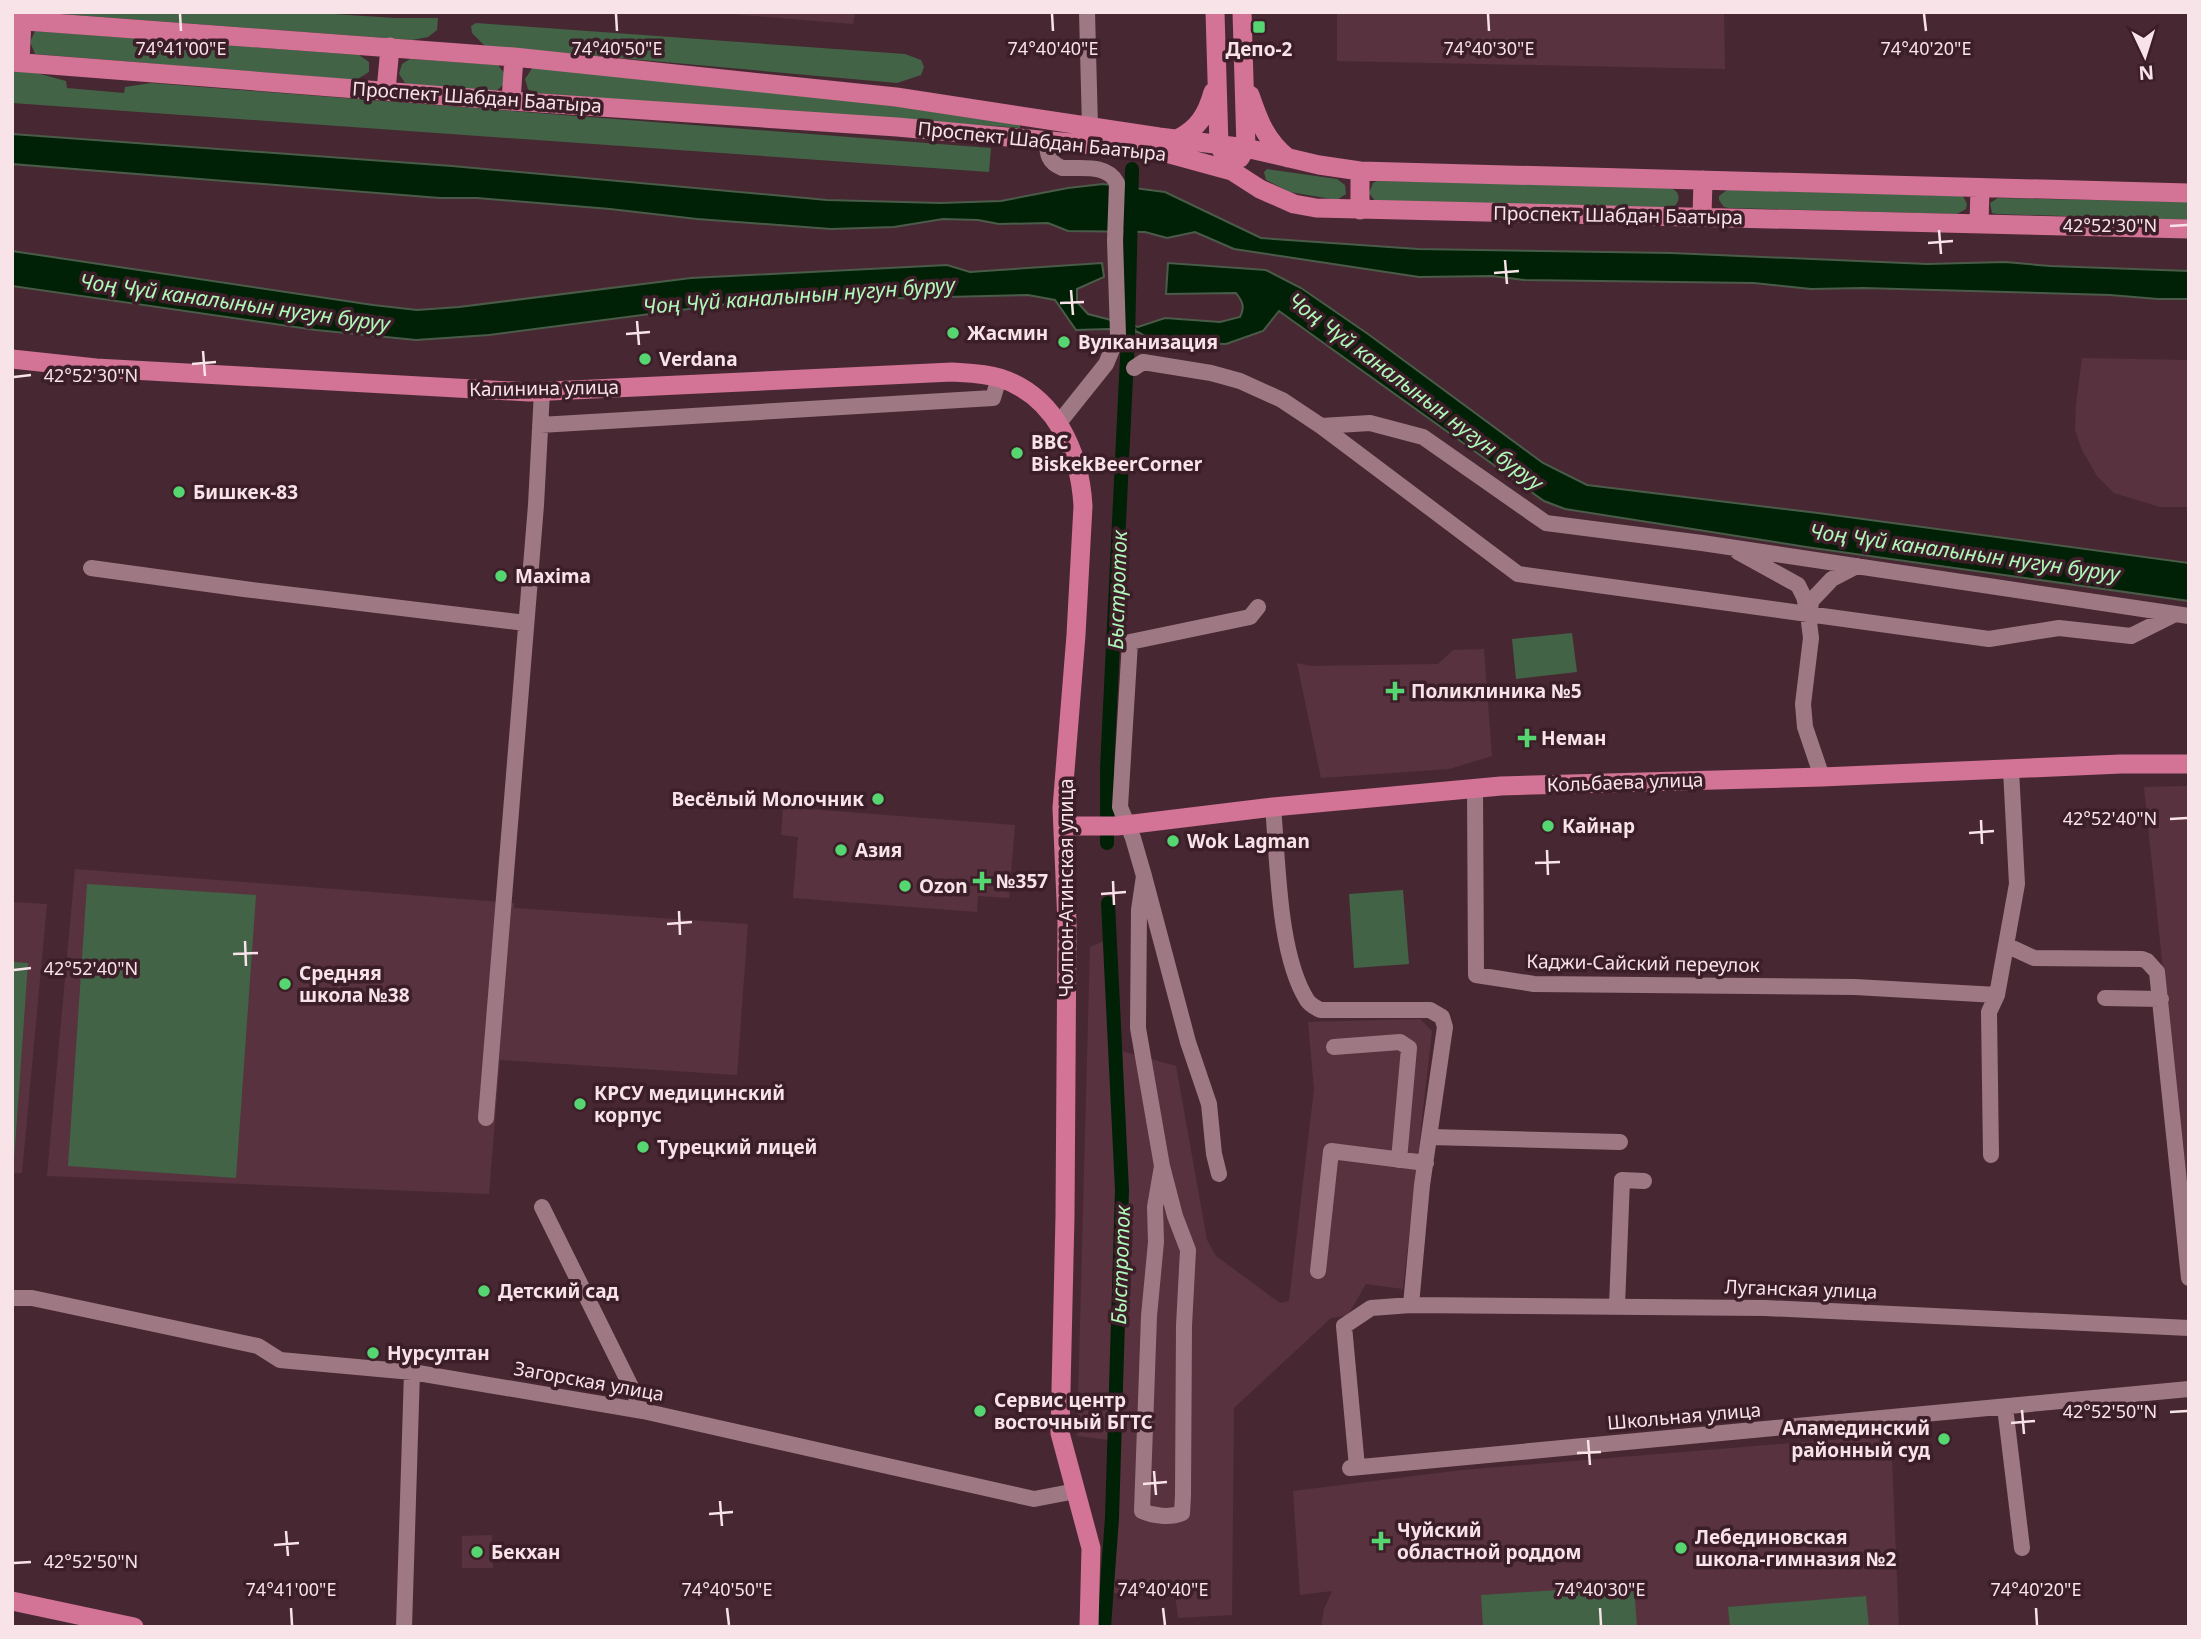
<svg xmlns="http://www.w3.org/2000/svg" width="2201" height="1639" font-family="'Noto Sans',sans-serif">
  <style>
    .built { fill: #58323f }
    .green { fill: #426346 }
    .water { fill: #002105; stroke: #4a5b49; stroke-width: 2 }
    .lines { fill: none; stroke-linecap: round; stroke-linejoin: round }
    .stream { stroke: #4a5b49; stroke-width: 3.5 }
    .canal { stroke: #002105; stroke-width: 14 }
    .minor { stroke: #9e7984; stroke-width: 16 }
    .major { stroke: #d37396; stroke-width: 19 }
    .ticks { fill: none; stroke: #f8e3e9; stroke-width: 2.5 }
    .poi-dot { fill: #56d671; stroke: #3c1e29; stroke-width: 2.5 }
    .labels { text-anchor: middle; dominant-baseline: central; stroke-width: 7; stroke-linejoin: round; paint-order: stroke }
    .poi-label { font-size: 19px; font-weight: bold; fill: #f8e3e9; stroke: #3c1e29; text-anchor: start }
    .street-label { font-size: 19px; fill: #f8e3e9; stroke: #3c1e29 }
    .water-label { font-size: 21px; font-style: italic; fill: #aff9b8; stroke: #3c1e29 }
    .ticks-label { font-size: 18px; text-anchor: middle; fill: #f8e3e9; stroke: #3c1e29; stroke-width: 7; stroke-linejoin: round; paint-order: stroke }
  </style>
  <rect width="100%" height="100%" fill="#472832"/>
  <!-- built -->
  <path class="built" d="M 705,12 L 855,12 L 853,24 Z
    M 1337,12 L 1724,12 L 1725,69 L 1337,61 Z
    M 2082,358 L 2189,360 L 2189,507 L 2160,507 L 2114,493 L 2097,476 L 2082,450 L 2075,430 L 2076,404 Z
    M 1484,649 L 1492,756 L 1449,769 L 1321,778 L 1297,663 L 1310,666 L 1438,664 L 1453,650 Z
    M 2189,786 L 2189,1220 L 2144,787 Z
    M 783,807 L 1015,825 L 1009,898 L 978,896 L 977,912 L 793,898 L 798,837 L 781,835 Z
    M 75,869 L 514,903 L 514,908 L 748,924 L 737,1075 L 500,1060 L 489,1194 L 47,1176 Z
    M 12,902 L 47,904 L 22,1173 L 12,1173 Z
    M 1104,941 L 1118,1181 L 1108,1440 L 1077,1436 L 1090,947 Z
    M 1420,1019 L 1432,1031 L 1403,1289 L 1366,1284 L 1348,1315 L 1331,1318 L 1234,1408 L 1232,1615 L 1178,1618 L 1175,1594 L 1113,1593 L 1127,1233 L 1122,1051 L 1176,1066 L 1207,1240 L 1216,1256 L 1280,1303 L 1289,1301 L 1314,1089 L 1308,1022 Z
    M 1891,1435 L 1899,1627 L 1321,1627 L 1324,1609 L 1332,1591 L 1300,1595 L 1293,1491 L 1462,1470 Z
    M 492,1535 L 493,1568 L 462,1568 L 462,1536 Z"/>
  <!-- green -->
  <path class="green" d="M 33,12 L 302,12 L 395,18 L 438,18 L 437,30 L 428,37 L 412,40 Z
    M 476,23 L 905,54 L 921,60 L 924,67 L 921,75 L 897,83 L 485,46 L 472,33 L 471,26 Z
    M 35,31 L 359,55 L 369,62 L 369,72 L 356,80 L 35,54 L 30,42 Z
    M 410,59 L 498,65 L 504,73 L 503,85 L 495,92 L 409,84 L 405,83 L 399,74 L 402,64 Z
    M 533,67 L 822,95 L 1020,125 L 1020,128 L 533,93 L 528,89 L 525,79 Z
    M 12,71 L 33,72 L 66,81 L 67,88 L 124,93 L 125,87 L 151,83 L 991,148 L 989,172 L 12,103 Z
    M 1267,169 L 1337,179 L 1345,185 L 1346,194 L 1337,200 L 1290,192 L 1266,180 L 1264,172 Z
    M 1377,181 L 1669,187 C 1679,191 1682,198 1674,207 L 1667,207 L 1376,202 L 1369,193 L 1373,183 Z
    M 1727,190 L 1963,196 L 1967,204 L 1966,209 L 1957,214 L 1729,208 L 1724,207 L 1719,200 L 1719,196 Z
    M 1998,198 L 2189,202 L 2189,220 L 1997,214 L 1992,213 L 1990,203 Z
    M 1572,633 L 1577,672 L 1516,679 L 1512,639 Z
    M 87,884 L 256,895 L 236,1178 L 68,1166 Z
    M 1403,890 L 1409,964 L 1354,968 L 1349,894 Z
    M 12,962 L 28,963 L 14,1161 L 12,1161 Z
    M 1634,1585 L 1637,1627 L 1483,1627 L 1481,1595 Z
    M 1866,1596 L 1869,1627 L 1730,1627 L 1728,1607 Z"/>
  <!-- water -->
  <path class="water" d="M 12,134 L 452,166 L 827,200 L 940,203 L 1001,201 L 1068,188 L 1103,184 L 1165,192 L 1261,238 L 1418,249 L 1671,253 L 1927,264 L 2005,262 L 2050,266 L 2189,271 L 2189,299 L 2158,299 L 2110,295 L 1863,288 L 1811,289 L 1754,283 L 1524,280 L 1492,276 L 1419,277 L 1234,249 L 1195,232 L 1167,238 L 1145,232 L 1068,231 L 1048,223 L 999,224 L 978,220 L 943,219 L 894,227 L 831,229 L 697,219 L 610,209 L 477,198 L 440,198 L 12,164 Z
    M 12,251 L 373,305 L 417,310 L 459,307 L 691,278 L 947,265 L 970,272 L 1102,263 L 1104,277 L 1077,289 L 1077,302 L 1088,314 L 1138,327 L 1165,318 L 1220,322 L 1240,317 C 1245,307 1243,302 1236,293 L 1166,294 L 1168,263 L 1266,270 L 1301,288 L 1368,334 L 1543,463 L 1587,485 L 1818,513 L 2189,563 L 2189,601 L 1813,548 L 1565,509 L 1544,501 L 1279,311 L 1263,331 L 1226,344 L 1156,342 L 1138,332 L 1108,329 L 1076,330 L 1055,300 L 1028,295 L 742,302 L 489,335 L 416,340 L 316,330 L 12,286 Z"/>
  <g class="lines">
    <!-- stream -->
    <path class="stream" d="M 1128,337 L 1135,330"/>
    <!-- canal -->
    <path class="canal" d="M 1107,843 L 1107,769 L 1128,337 L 1132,169
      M 1104,1627 L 1112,1518 L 1122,1190 L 1108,903"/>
    <!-- minor -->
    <path class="minor" d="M 1087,12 L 1090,127
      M 1047,140 C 1047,154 1048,162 1062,168 C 1080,169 1107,163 1117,183 L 1115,240 L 1118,335 L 1106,364 L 1058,424
      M 1134,368 L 1143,362 L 1211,373 L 1240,381 L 1282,400 L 1321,426 L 1370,423 L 1423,437 L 1546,523 L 1702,543 L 2189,616
      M 540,425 L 993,398 L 999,378
      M 1321,426 L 1518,574 L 1989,639 L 2059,628 L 2131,636 L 2175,614
      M 1738,552 L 1798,585 L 1804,597 L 1808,612
      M 91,568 L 244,589 L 526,623
      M 1822,777 L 1805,727 L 1803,704 L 1811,638 L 1808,614 L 1812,600 L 1832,579 L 1857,566
      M 1475,788 L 1476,975 L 1534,984 L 1855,987 L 1997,995
      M 1273,807 C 1278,861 1278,954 1307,1000 C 1310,1005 1315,1007 1320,1010 L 1430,1010 L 1442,1017 L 1445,1027 L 1422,1185 L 1411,1305
      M 1144,876 L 1139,910 L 1138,1028 L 1162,1166 L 1175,1216 L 1188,1250 L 1184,1326 L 1183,1495 L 1182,1513 C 1170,1518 1153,1516 1142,1511 L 1149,1316 L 1156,1242 L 1155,1207 L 1162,1166
      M 2006,945 L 2034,958 L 2142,959 L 2147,961 L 2157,972 L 2189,1278
      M 2105,998 L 2161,999
      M 1334,1047 L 1400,1042 L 1409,1048 L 1399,1160
      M 486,1118 L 536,505 L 542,391
      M 1430,1137 L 1620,1142
      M 1991,1155 L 1989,1012 L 1997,995 L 2017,884 L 2011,770
      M 1219,1174 L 1214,1154 L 1209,1104 L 1188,1042 L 1144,876 L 1133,838 L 1120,807 L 1130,642 L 1250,617 L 1258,607
      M 542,1207 L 643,1411
      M 1318,1271 L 1331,1151 L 1426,1163
      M 12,1298 L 32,1298 L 258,1346 L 280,1360 L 412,1372 L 643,1411 L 1034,1499 L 1076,1491
      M 1617,1306 L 1622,1180 L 1644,1181
      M 2005,1407 L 2022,1548
      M 1357,1467 L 1344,1326 L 1371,1308 L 1411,1305 L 1765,1308 L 2189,1328
      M 1350,1468 L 2189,1389
      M 404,1627 L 412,1372"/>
    <!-- major -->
    <path class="major" d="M 1215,12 L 1219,145 L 1225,157
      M 12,20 L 514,57 L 896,97 L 1159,137 L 1246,148 L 1319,165 L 1360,171 L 2189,193
      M 12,62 L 511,101 L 897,127 L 1159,151 L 1232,171 L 1260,189 L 1294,204 L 1316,208 L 2189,229
      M 20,62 L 22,20
      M 386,91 L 390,47
      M 1250,95 C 1259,121 1266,141 1288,158
      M 511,101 L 514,57
      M 1177,139 C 1198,129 1207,114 1213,92
      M 1240,158 L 1246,148 L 1242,12
      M 1360,210 L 1360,171
      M 1702,216 L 1703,180
      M 1979,223 L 1980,188
      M 12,359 L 96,368 L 529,392 L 952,372 C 968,373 984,373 1000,378 C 1055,396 1080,452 1083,506 L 1076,635 L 1062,808 L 1067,923 L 1065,1216 L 1060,1433 L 1091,1548 L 1089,1627
      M 1063,826 L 1117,826 L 1273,807 L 1501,786 L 1822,777 L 2121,764 L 2189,764
      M 12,1601 L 134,1627"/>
  </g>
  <!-- ticks -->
  <path class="ticks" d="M 180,14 L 181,31M 616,14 L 617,31M 1052,14 L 1053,31M 1488,14 L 1489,31M 1924,14 L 1926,31M 2170,226 L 2187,225M 1939,230 L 1941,254M 1928,243 L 1953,241M 1505,260 L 1507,284M 1494,273 L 1519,271M 1071,290 L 1073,315M 1060,303 L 1084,302M 637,321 L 639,345M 626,334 L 650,332M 203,351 L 205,376M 192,364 L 216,362M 14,377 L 31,375M 2170,819 L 2187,818M 1981,820 L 1982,844M 1969,833 L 1994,831M 1547,850 L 1548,875M 1535,863 L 1560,862M 1113,881 L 1114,905M 1101,894 L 1126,892M 679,911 L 680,935M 667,924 L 692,922M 245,941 L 246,966M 233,954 L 258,953M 14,970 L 31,968M 2022,1410 L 2024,1434M 2170,1412 L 2187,1411M 2011,1423 L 2035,1421M 1588,1440 L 1590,1465M 1577,1453 L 1601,1452M 1154,1471 L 1156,1495M 1143,1484 L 1167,1482M 720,1501 L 722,1526M 709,1514 L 733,1512M 286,1531 L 288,1556M 274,1545 L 299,1543M 14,1563 L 31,1562M 291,1608 L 292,1625M 727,1608 L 729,1625M 1163,1608 L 1165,1625M 1600,1608 L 1601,1625M 2036,1608 L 2037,1625"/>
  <!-- markers -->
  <g class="poi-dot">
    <rect x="1252" y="20" width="14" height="14" rx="3.5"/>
    <circle cx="953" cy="333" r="7"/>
    <circle cx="1064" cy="342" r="7"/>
    <circle cx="645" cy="359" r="7"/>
    <circle cx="1017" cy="453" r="7"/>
    <circle cx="179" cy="492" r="7"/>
    <circle cx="501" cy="576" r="7"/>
    <path d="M1391.5 680.5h7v7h7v7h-7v7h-7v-7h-7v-7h7z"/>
    <path d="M1523.5 727.5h7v7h7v7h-7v7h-7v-7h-7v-7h7z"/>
    <circle cx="878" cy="799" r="7"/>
    <circle cx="1548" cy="826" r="7"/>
    <circle cx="1173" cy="841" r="7"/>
    <circle cx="841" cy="850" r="7"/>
    <path d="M978.5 870.5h7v7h7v7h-7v7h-7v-7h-7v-7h7z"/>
    <circle cx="905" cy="886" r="7"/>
    <circle cx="285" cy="984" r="7"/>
    <circle cx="580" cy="1104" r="7"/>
    <circle cx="643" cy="1147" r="7"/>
    <circle cx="484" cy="1291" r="7"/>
    <circle cx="373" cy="1353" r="7"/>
    <circle cx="980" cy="1411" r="7"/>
    <circle cx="1944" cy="1439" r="7"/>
    <path d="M1377.5 1530.5h7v7h7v7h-7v7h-7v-7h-7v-7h7z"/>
    <circle cx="1681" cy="1548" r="7"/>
    <circle cx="477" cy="1552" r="7"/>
  </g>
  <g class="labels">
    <!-- poi labels -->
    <g class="poi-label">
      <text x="1259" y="49" text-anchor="middle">Депо-2</text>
      <text x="967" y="333">Жасмин</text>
      <text x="1078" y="342">Вулканизация</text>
      <text x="659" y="359">Verdana</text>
      <text x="1031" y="442">BBC<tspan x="1031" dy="22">BiskekBeerCorner</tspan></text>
      <text x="193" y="492">Бишкек-83</text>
      <text x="515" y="576">Maxima</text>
      <text x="1411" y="691">Поликлиника №5</text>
      <text x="1541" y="738">Неман</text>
      <text x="864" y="799" text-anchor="end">Весёлый Молочник</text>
      <text x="1562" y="826">Кайнар</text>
      <text x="1187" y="841">Wok Lagman</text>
      <text x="855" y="850">Азия</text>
      <text x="996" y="881">№357</text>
      <text x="919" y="886">Ozon</text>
      <text x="299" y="973">Средняя<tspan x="299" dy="22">школа №38</tspan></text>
      <text x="594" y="1093">КРСУ медицинский<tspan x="594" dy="22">корпус</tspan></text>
      <text x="657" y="1147">Турецкий лицей</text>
      <text x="498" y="1291">Детский сад</text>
      <text x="387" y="1353">Нурсултан</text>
      <text x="994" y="1400">Сервис центр<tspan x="994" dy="22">восточный БГТС</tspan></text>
      <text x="1930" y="1428" text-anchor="end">Аламединский<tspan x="1930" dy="22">районный суд</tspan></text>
      <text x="1397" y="1530">Чуйский<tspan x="1397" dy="22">областной роддом</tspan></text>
      <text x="1695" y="1537">Лебединовская<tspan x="1695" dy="22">школа-гимназия №2</tspan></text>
      <text x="491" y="1552">Бекхан</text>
    </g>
    <!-- street labels -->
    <g class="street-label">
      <text transform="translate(477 97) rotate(4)">Проспект Шабдан Баатыра</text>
      <text transform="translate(1042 141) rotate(6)">Проспект Шабдан Баатыра</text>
      <text transform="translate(1618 215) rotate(1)">Проспект Шабдан Баатыра</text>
      <text transform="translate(544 388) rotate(-1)">Калинина улица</text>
      <text transform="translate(1625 782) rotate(-2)">Кольбаева улица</text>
      <text transform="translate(1066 888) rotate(-90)">Чолпон-Атинская улица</text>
      <text transform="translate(1643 963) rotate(1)">Каджи-Сайский переулок</text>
      <text transform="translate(1801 1289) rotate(2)">Луганская улица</text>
      <text transform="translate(589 1381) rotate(10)">Загорская улица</text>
      <text transform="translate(1684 1416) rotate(-5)">Школьная улица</text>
    </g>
    <!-- water labels -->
    <g class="water-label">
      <text transform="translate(799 295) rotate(-4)">Чоң Чүй каналынын нугун буруу</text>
      <text transform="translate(235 302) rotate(8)">Чоң Чүй каналынын нугун буруу</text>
      <text transform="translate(1416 391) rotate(37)">Чоң Чүй каналынын нугун буруу</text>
      <text transform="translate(1965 552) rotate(8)">Чоң Чүй каналынын нугун буруу</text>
      <text transform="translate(1117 590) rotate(-88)">Быстроток</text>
      <text transform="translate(1120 1265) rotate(-88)">Быстроток</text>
    </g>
  </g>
  <g class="ticks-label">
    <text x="181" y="55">74°41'00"E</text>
    <text x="617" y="55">74°40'50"E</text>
    <text x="1053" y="55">74°40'40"E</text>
    <text x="1489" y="55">74°40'30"E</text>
    <text x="1926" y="55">74°40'20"E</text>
    <text x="2110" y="232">42°52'30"N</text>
    <text x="91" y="382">42°52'30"N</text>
    <text x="2110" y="825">42°52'40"N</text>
    <text x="91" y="975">42°52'40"N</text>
    <text x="2110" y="1418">42°52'50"N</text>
    <text x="91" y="1568">42°52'50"N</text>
    <text x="291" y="1596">74°41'00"E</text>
    <text x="727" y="1596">74°40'50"E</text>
    <text x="1163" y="1596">74°40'40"E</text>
    <text x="1600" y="1596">74°40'30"E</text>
    <text x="2036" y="1596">74°40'20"E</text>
  </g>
  <!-- border -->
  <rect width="2201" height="1639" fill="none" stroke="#f8e3e9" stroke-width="28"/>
  <!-- north arrow -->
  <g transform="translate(2145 56) rotate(176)" stroke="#3c1e29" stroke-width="5" paint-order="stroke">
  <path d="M0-5L12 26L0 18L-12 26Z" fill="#f8e3e9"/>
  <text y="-10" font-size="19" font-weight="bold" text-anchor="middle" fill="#f8e3e9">N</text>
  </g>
</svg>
